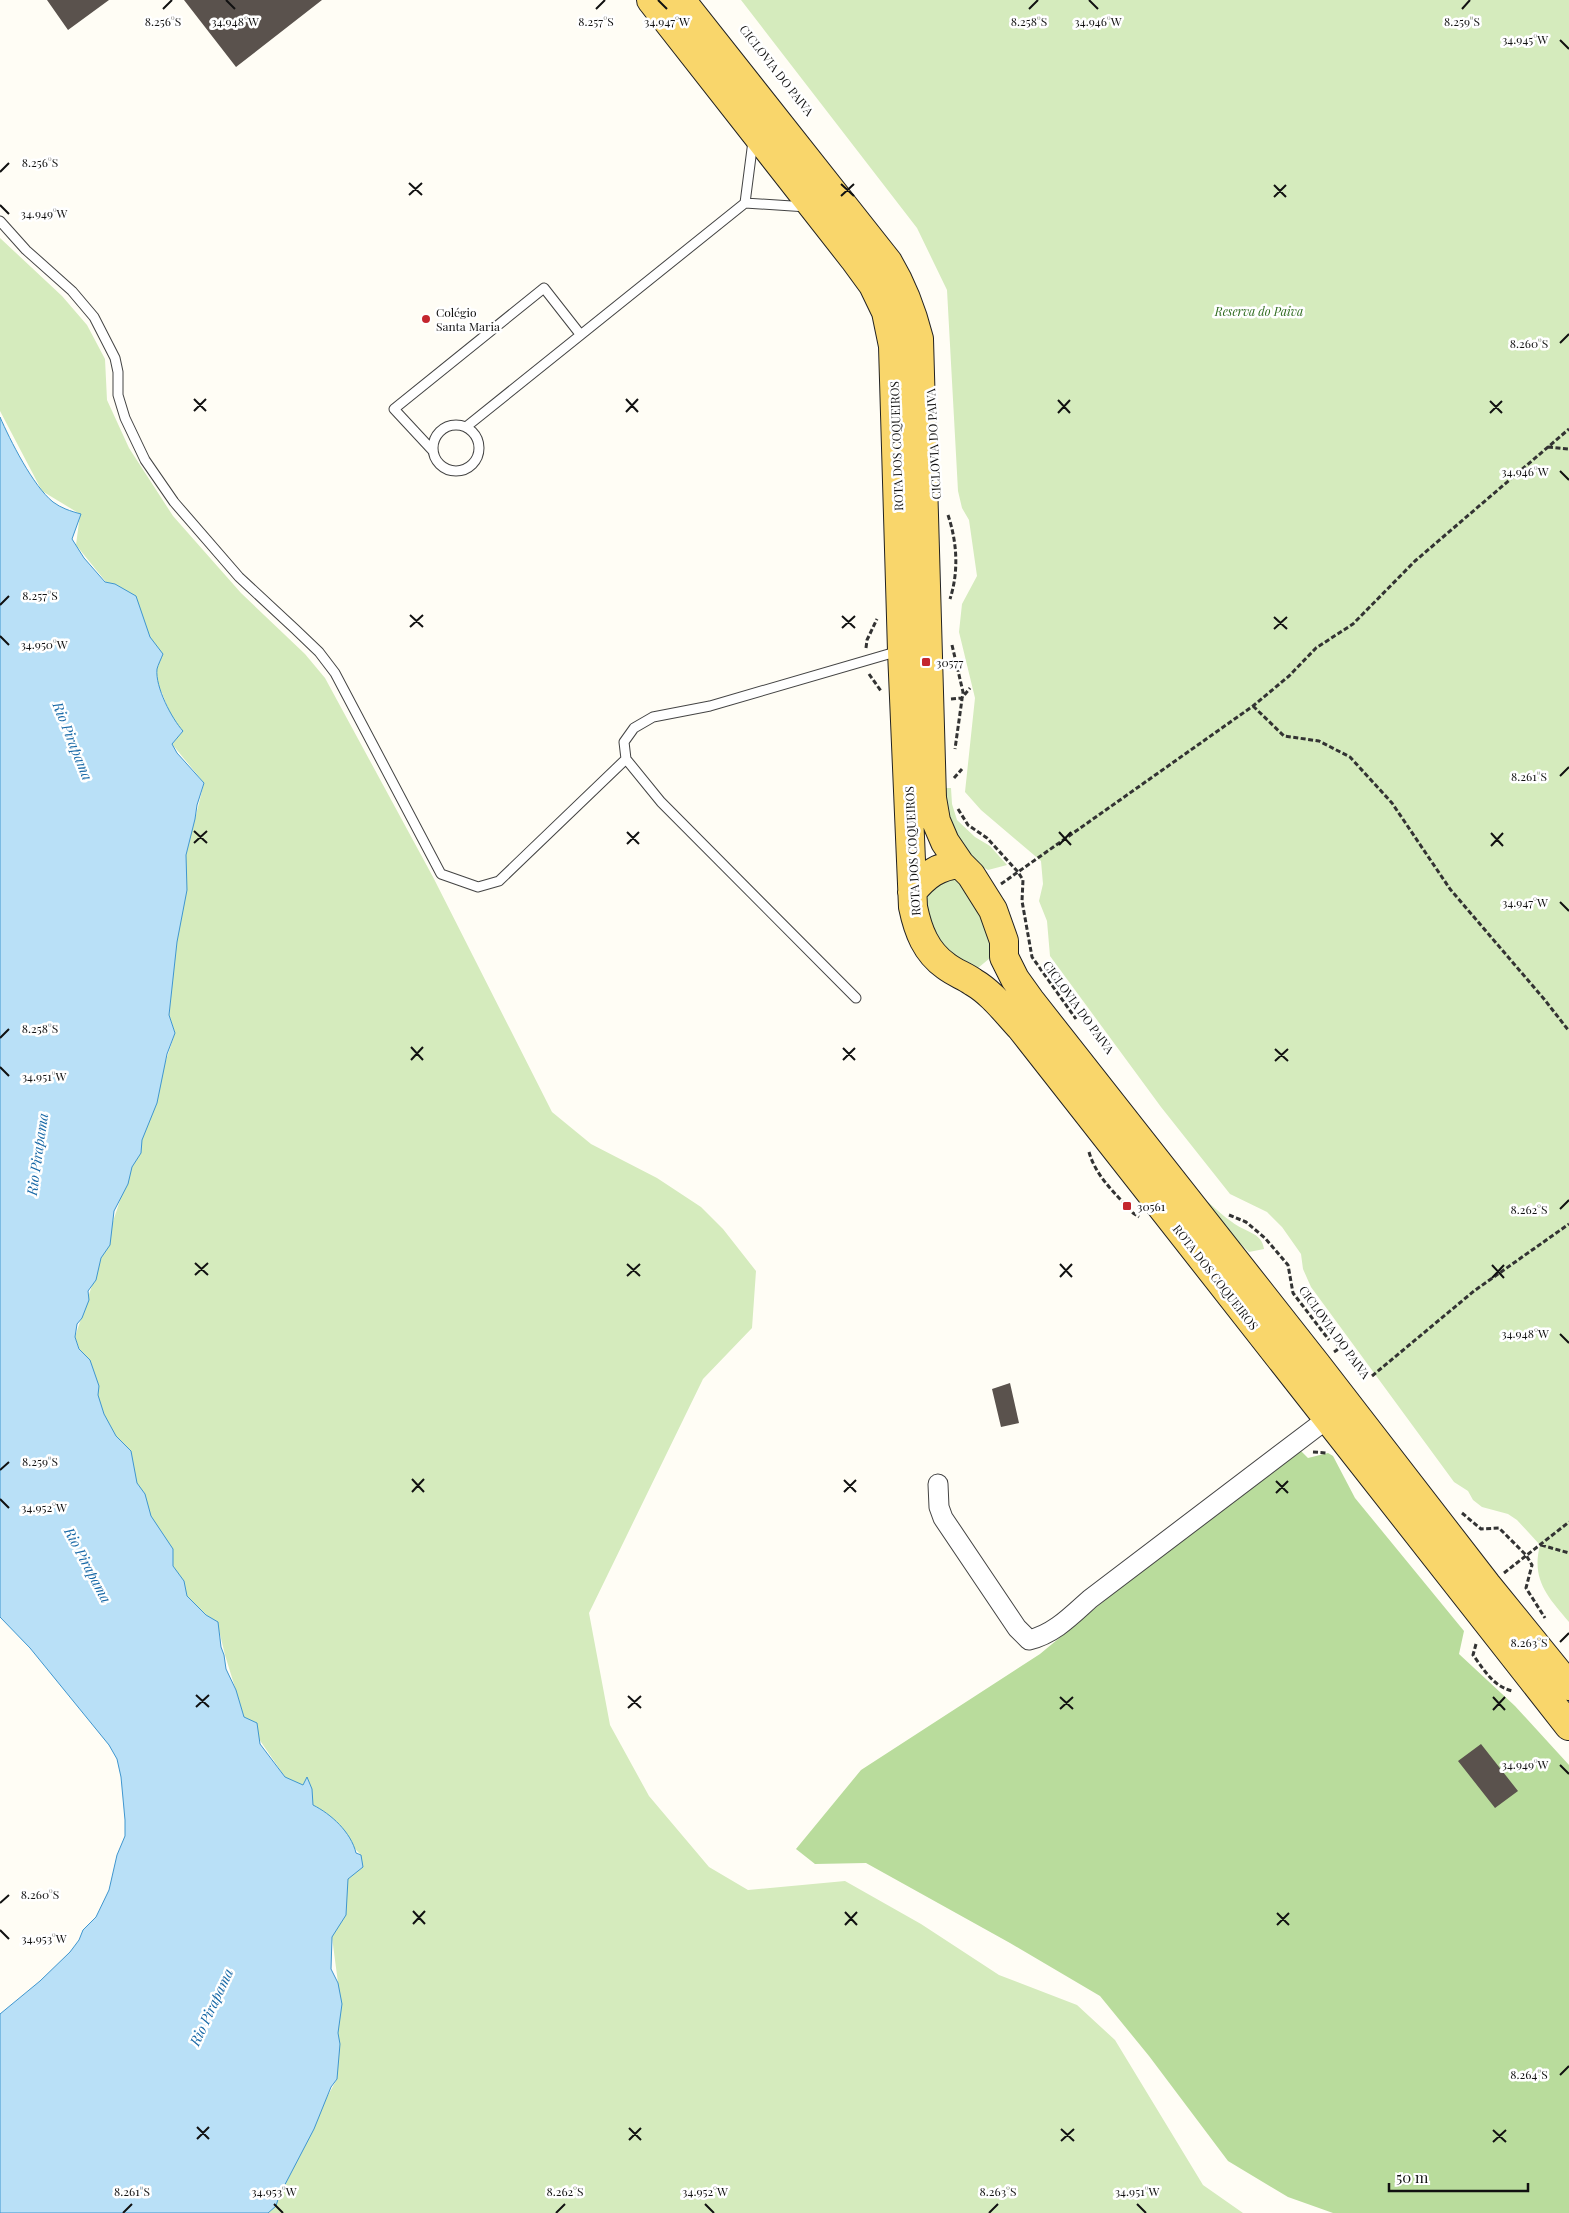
<svg xmlns="http://www.w3.org/2000/svg" width="1569" height="2213" font-family="'Playfair Display',serif">
  <style>
    .green { fill: #d5ebbd }
    .forest { fill: #b9dc9c }
    .water { fill: #b9e0f7; stroke: #3f96cf }
    .building { fill: #5a524d }
    .lines { fill: none; stroke-linecap: round; stroke-linejoin: round }
    .service-casing { stroke: #444; stroke-width: 11 }
    .minor-casing { stroke: #444; stroke-width: 21 }
    .primary-casing { stroke: #222; stroke-width: 30 }
    .path { stroke: #333; stroke-width: 3; stroke-dasharray: 5 2.5; stroke-linecap: butt }
    .service { stroke: #fff; stroke-width: 9 }
    .minor { stroke: #fff; stroke-width: 19 }
    .primary { stroke: #f9d66b; stroke-width: 28 }
    .ticks { fill: none; stroke: #111; stroke-width: 2 }
    .poi-dot { fill: #c4262e; stroke: #fff; stroke-width: 2 }
    .labels { text-anchor: middle; dominant-baseline: central; stroke-width: 5; stroke-linejoin: round; paint-order: stroke }
    .street-label { font-size: 12px; fill: #111; stroke: #fff }
    .park-label { font-size: 12px; font-style: italic; fill: #2f6b1f; stroke: #fff }
    .poi-label { font-size: 12px; fill: #111; stroke: #fff; text-anchor: start }
    .water-label { font-size: 14px; font-style: italic; fill: #1768a6; stroke: #fff }
    .ticks-label { font-size: 12px; text-anchor: middle; fill: #111; stroke: #fff; stroke-width: 5; stroke-linejoin: round; paint-order: stroke }
  </style>
  <rect width="100%" height="100%" fill="#fffdf5"/>
  <!-- green -->
  <path class="green" d="M 741,0 L 1569,0 L 1569,1622 C 1548,1597 1531,1580 1540,1545 L 1517,1520 L 1508,1514 L 1482,1507 L 1473,1500 L 1468,1491 L 1454,1482 L 1311,1287 L 1303,1269 L 1301,1254 L 1282,1227 L 1267,1212 L 1230,1194 L 1161,1107 L 1050,956 L 1047,921 L 1039,901 L 1043,884 L 1041,861 L 981,810 L 965,792 L 975,698 L 959,632 L 962,604 L 977,576 L 969,520 L 962,508 L 958,491 L 947,290 L 917,228 Z
    M 0,238 L 62,296 L 87,325 L 105,359 L 107,400 L 129,448 L 173,516 L 241,593 L 305,654 L 325,678 L 433,877 L 552,1112 L 591,1144 L 657,1178 L 701,1207 L 723,1229 L 756,1271 L 752,1328 L 703,1379 L 589,1613 L 610,1725 L 649,1796 L 709,1867 L 748,1890 L 845,1881 L 921,1924 L 999,1975 L 1077,2005 L 1115,2040 L 1203,2185 L 1243,2213 L 263,2213 L 337,2079 L 338,1983 L 332,1937 L 348,1879 L 361,1855 L 285,1777 L 244,1717 L 225,1655 L 218,1626 L 187,1596 L 104,1414 L 75,1337 L 175,1033 L 169,1015 L 186,855 L 204,783 L 172,744 L 183,731 L 173,721 L 162,693 L 106,582 L 76,545 L 80,514 L 42,491 L 0,411 Z
    M 945,788 L 951,788 L 952,804 L 957,820 L 975,837 L 990,846 L 1007,865 L 988,870 C 983,867 977,864 972,859 C 954,844 947,810 945,788 Z
    M 956,873 L 997,941 L 990,958 L 978,968 L 966,968 L 950,961 L 921,917 L 926,888 Z
    M 1207,1201 C 1215,1208 1223,1216 1232,1222 C 1244,1232 1262,1232 1264,1249 L 1249,1252 L 1229,1233 Z"/>
  <!-- forest -->
  <path class="forest" d="M 1298,1448 L 1308,1458 L 1328,1453 L 1333,1456 L 1355,1498 L 1464,1631 L 1459,1654 L 1515,1706 L 1569,1765 L 1569,2213 L 1333,2213 L 1288,2197 L 1228,2161 L 1149,2056 L 1100,1996 L 1010,1943 L 866,1863 L 815,1864 L 796,1849 L 861,1770 L 1040,1654 L 1285,1451 Z"/>
  <!-- water -->
  <path class="water" d="M 0,417 C 10,440 33,486 53,502 C 61,508 70,511 81,514 L 72,539 L 84,558 L 105,582 L 115,584 L 136,596 L 150,637 L 163,654 C 161,659 158,665 157,669 C 155,687 172,719 183,731 L 172,744 L 177,753 L 204,783 L 197,805 L 195,819 L 186,855 L 187,890 L 177,942 L 169,1015 L 175,1033 L 167,1054 L 157,1103 L 142,1140 L 141,1153 L 132,1167 L 128,1184 L 114,1211 L 110,1245 L 101,1258 L 96,1280 L 88,1291 L 89,1300 L 82,1318 L 77,1324 L 75,1337 L 79,1349 L 90,1360 L 99,1386 L 98,1395 L 104,1414 L 116,1436 L 131,1451 L 137,1483 L 145,1494 L 151,1516 L 173,1549 L 173,1566 L 184,1581 L 187,1596 L 206,1615 L 218,1622 L 221,1647 L 224,1655 L 226,1669 L 236,1690 L 244,1717 L 257,1723 L 260,1744 L 285,1777 L 303,1785 L 307,1777 L 312,1789 L 313,1805 C 331,1814 351,1832 356,1853 L 361,1855 L 363,1867 L 348,1879 L 346,1915 L 332,1937 L 331,1969 L 338,1983 L 342,2004 L 338,2033 L 340,2044 L 337,2079 L 331,2087 L 314,2129 L 279,2196 L 276,2206 L 268,2213 L 0,2213 L 0,2014 L 40,1981 L 70,1952 L 79,1940 L 83,1930 L 96,1917 L 109,1890 L 117,1855 L 125,1836 L 125,1820 L 121,1777 L 117,1759 L 109,1745 L 30,1648 L 0,1617 Z"/>
  <!-- building -->
  <path class="building" d="M 47,0 L 109,0 L 68,30 Z
    M 184,0 L 322,0 L 236,67 Z
    M 1010,1383 L 1019,1423 L 1001,1427 L 992,1389 Z
    M 1481,1744 L 1518,1791 L 1495,1808 L 1458,1761 Z"/>
  <g class="lines">
    <defs>
      <path id="service" d="M 745,203 L 753,141
        M 0,221 L 26,250 L 72,291 L 94,317 L 115,358 L 118,372 L 118,395 L 125,418 L 145,460 L 174,502 L 239,577 L 295,629 L 319,652 L 335,673 L 441,874 L 478,887 L 499,881 L 626,759
        M433 448a23 23 0 1 1 46 0a23 23 0 1 1-46 0Z
        M 466,427 L 745,203 L 807,207
        M 433,451 L 394,409 L 544,288 L 580,334
        M 856,998 L 661,802 L 626,759 L 624,742 L 634,728 L 653,717 L 710,706 L 899,651"/>
      <path id="minor" d="M 938,1484 L 939,1507 L 943,1518 L 1017,1628 L 1029,1640 C 1054,1634 1071,1616 1090,1599 L 1327,1419"/>
      <path id="primary" d="M 651,0 L 854,259 L 873,285 L 886,312 L 893,346 L 902,651 L 913,907 C 918,931 926,952 946,966 C 955,973 965,976 973,982 C 992,993 1006,1012 1021,1028 L 1569,1726
        M 681,0 L 888,262 C 903,287 912,311 919,339 L 932,798 L 936,821 L 945,842 L 960,864 L 971,875 L 993,910 L 1004,941 L 1004,957 L 1015,979 L 1030,1000 L 1317,1365 L 1487,1585 L 1569,1686
        M 912,892 C 926,875 938,866 960,864"/>
    </defs>
    <!-- service casing -->
    <use href="#service" class="service-casing"/>
    <!-- minor casing -->
    <use href="#minor" class="minor-casing"/>
    <!-- primary casing -->
    <use href="#primary" class="primary-casing"/>
    <!-- path -->
    <path class="path" d="M 1548,447 L 1569,449
      M 948,515 C 957,542 959,571 950,599
      M 952,645 L 963,692 L 955,749
      M 866,648 L 867,640 L 877,619
      M 869,674 L 881,691
      M 951,699 L 962,698 L 970,688
      M 1253,706 L 1284,736 L 1319,741 L 1350,757 L 1392,803 L 1450,889 L 1544,999 L 1569,1031
      M 954,778 L 962,769
      M 958,809 L 968,825 L 987,838 L 1018,872 L 1023,880 L 1022,901 L 1032,957 L 1076,1019
      M 1001,884 L 1253,706 L 1289,676 L 1316,648 L 1353,624 L 1415,561 L 1569,429
      M 1089,1152 C 1096,1177 1116,1194 1133,1213 L 1139,1217
      M 1229,1215 L 1246,1222 L 1265,1238 L 1288,1265 L 1293,1293 L 1329,1340
      M 1334,1352 L 1337,1350 L 1341,1335
      M 1372,1376 L 1474,1291 L 1569,1224
      M 1313,1452 L 1327,1453
      M 1462,1513 L 1481,1529 L 1499,1528 L 1526,1555 L 1532,1565 L 1526,1588 L 1545,1618
      M 1541,1545 L 1569,1553
      M 1504,1573 L 1569,1522
      M 1476,1644 L 1473,1655 C 1485,1671 1493,1686 1512,1691"/>
    <!-- service -->
    <use href="#service" class="service"/>
    <!-- minor -->
    <use href="#minor" class="minor"/>
    <!-- primary -->
    <use href="#primary" class="primary"/>
  </g>
  <!-- ticks -->
  <path class="ticks" d="M 226,0 L 235,9M 658,0 L 667,9M 1089,0 L 1098,9M 163,9 L 172,0M 596,9 L 605,0M 1029,9 L 1038,0M 1462,9 L 1470,0M 1560,40 L 1569,49M 0,172 L 9,163M 409,183 L 422,195M 841,184 L 854,196M 1274,185 L 1286,197M 409,195 L 422,183M 841,196 L 854,184M 1274,197 L 1286,185M 0,205 L 9,214M 1560,343 L 1569,334M 194,399 L 206,411M 626,399 L 638,412M 1058,400 L 1070,413M 1490,401 L 1502,413M 194,411 L 206,399M 626,412 L 638,399M 1058,413 L 1070,400M 1490,413 L 1502,401M 1560,471 L 1569,480M 0,605 L 9,596M 410,615 L 423,627M 842,616 L 855,628M 1274,617 L 1287,629M 410,627 L 423,615M 842,628 L 855,616M 1274,629 L 1287,617M 0,636 L 9,645M 1560,776 L 1569,767M 194,831 L 207,843M 627,832 L 639,844M 1059,832 L 1071,845M 1491,833 L 1503,846M 194,843 L 207,831M 627,844 L 639,832M 1059,845 L 1071,832M 1491,846 L 1503,833M 1560,902 L 1569,911M 0,1038 L 9,1029M 411,1047 L 423,1060M 843,1048 L 855,1060M 1275,1049 L 1288,1061M 411,1060 L 423,1047M 843,1060 L 855,1048M 1275,1061 L 1288,1049M 0,1067 L 9,1076M 1560,1209 L 1569,1200M 195,1263 L 208,1275M 627,1264 L 640,1276M 1060,1264 L 1072,1277M 1492,1265 L 1504,1278M 195,1275 L 208,1263M 627,1276 L 640,1264M 1060,1277 L 1072,1264M 1492,1278 L 1504,1265M 1560,1334 L 1569,1343M 0,1470 L 9,1462M 412,1479 L 424,1492M 844,1480 L 856,1492M 1276,1481 L 1288,1493M 412,1492 L 424,1479M 844,1492 L 856,1480M 1276,1493 L 1288,1481M 0,1499 L 9,1508M 1560,1642 L 1569,1633M 196,1695 L 209,1707M 628,1696 L 641,1708M 1060,1697 L 1073,1709M 1493,1697 L 1505,1710M 196,1707 L 209,1695M 628,1708 L 641,1696M 1060,1709 L 1073,1697M 1493,1710 L 1505,1697M 1560,1765 L 1569,1774M 0,1903 L 9,1895M 413,1911 L 425,1924M 845,1912 L 857,1925M 1277,1913 L 1289,1925M 413,1924 L 425,1911M 845,1925 L 857,1912M 1277,1925 L 1289,1913M 0,1930 L 9,1939M 1560,2075 L 1569,2066M 197,2127 L 209,2139M 629,2128 L 641,2140M 1061,2129 L 1074,2141M 1493,2130 L 1506,2142M 197,2139 L 209,2127M 629,2140 L 641,2128M 1061,2141 L 1074,2129M 1493,2142 L 1506,2130M 274,2204 L 283,2213M 705,2204 L 714,2213M 1137,2204 L 1146,2213M 123,2213 L 132,2204M 556,2213 L 565,2204M 989,2213 L 998,2204"/>
  <!-- markers -->
  <g class="poi-dot">
    <circle cx="426" cy="319" r="5"/>
    <rect x="921" y="657" width="10" height="10" rx="2.5"/>
    <rect x="1122" y="1201" width="10" height="10" rx="2.5"/>
  </g>
  <g class="labels">
    <!-- street labels -->
    <g class="street-label">
      <text transform="translate(777 70) rotate(52)">CICLOVIA DO PAIVA</text>
      <text transform="translate(933 444) rotate(-93)">CICLOVIA DO PAIVA</text>
      <text transform="translate(896 446) rotate(-92)">ROTA DOS COQUEIROS</text>
      <text transform="translate(912 851) rotate(-93)">ROTA DOS COQUEIROS</text>
      <text transform="translate(1079 1007) rotate(54)">CICLOVIA DO PAIVA</text>
      <text transform="translate(1216 1277) rotate(52)">ROTA DOS COQUEIROS</text>
      <text transform="translate(1335 1332) rotate(54)">CICLOVIA DO PAIVA</text>
    </g>
    <!-- park labels -->
    <g class="park-label">
      <text x="1259" y="311">Reserva do Paiva</text>
    </g>
    <!-- poi labels -->
    <g class="poi-label">
      <text x="436" y="312">Colégio<tspan x="436" dy="14">Santa Maria</tspan></text>
      <text x="936" y="662">30577</text>
      <text x="1137" y="1206">30561</text>
    </g>
    <!-- water labels -->
    <g class="water-label">
      <text transform="translate(73 741) rotate(68)">Rio Pirapama</text>
      <text transform="translate(37 1154) rotate(-82)">Rio Pirapama</text>
      <text transform="translate(88 1565) rotate(62)">Rio Pirapama</text>
      <text transform="translate(211 2007) rotate(-65)">Rio Pirapama</text>
    </g>
  </g>
  <g class="ticks-label">
    <text x="163" y="26">8.256°S</text>
    <text x="235" y="26">34.948°W</text>
    <text x="596" y="26">8.257°S</text>
    <text x="667" y="26">34.947°W</text>
    <text x="1029" y="26">8.258°S</text>
    <text x="1098" y="26">34.946°W</text>
    <text x="1462" y="26">8.259°S</text>
    <text x="1525" y="44">34.945°W</text>
    <text x="40" y="167">8.256°S</text>
    <text x="44" y="218">34.949°W</text>
    <text x="1529" y="348">8.260°S</text>
    <text x="1525" y="476">34.946°W</text>
    <text x="40" y="600">8.257°S</text>
    <text x="44" y="649">34.950°W</text>
    <text x="1529" y="781">8.261°S</text>
    <text x="1525" y="907">34.947°W</text>
    <text x="40" y="1033">8.258°S</text>
    <text x="44" y="1081">34.951°W</text>
    <text x="1529" y="1214">8.262°S</text>
    <text x="1525" y="1338">34.948°W</text>
    <text x="40" y="1466">8.259°S</text>
    <text x="44" y="1512">34.952°W</text>
    <text x="1529" y="1647">8.263°S</text>
    <text x="1525" y="1769">34.949°W</text>
    <text x="40" y="1899">8.260°S</text>
    <text x="44" y="1943">34.953°W</text>
    <text x="1529" y="2079">8.264°S</text>
    <text x="132" y="2196">8.261°S</text>
    <text x="274" y="2196">34.953°W</text>
    <text x="565" y="2196">8.262°S</text>
    <text x="705" y="2196">34.952°W</text>
    <text x="998" y="2196">8.263°S</text>
    <text x="1137" y="2196">34.951°W</text>
  </g>
  <!-- scale -->
  <path d="M1389 2183v8h139v-8" fill="none" stroke="#111111" stroke-width="2.5"/>
  <text x="1396" y="2183" font-size="15" fill="#111111" stroke="#ffffff" stroke-width="4" paint-order="stroke">50 m</text>
</svg>
